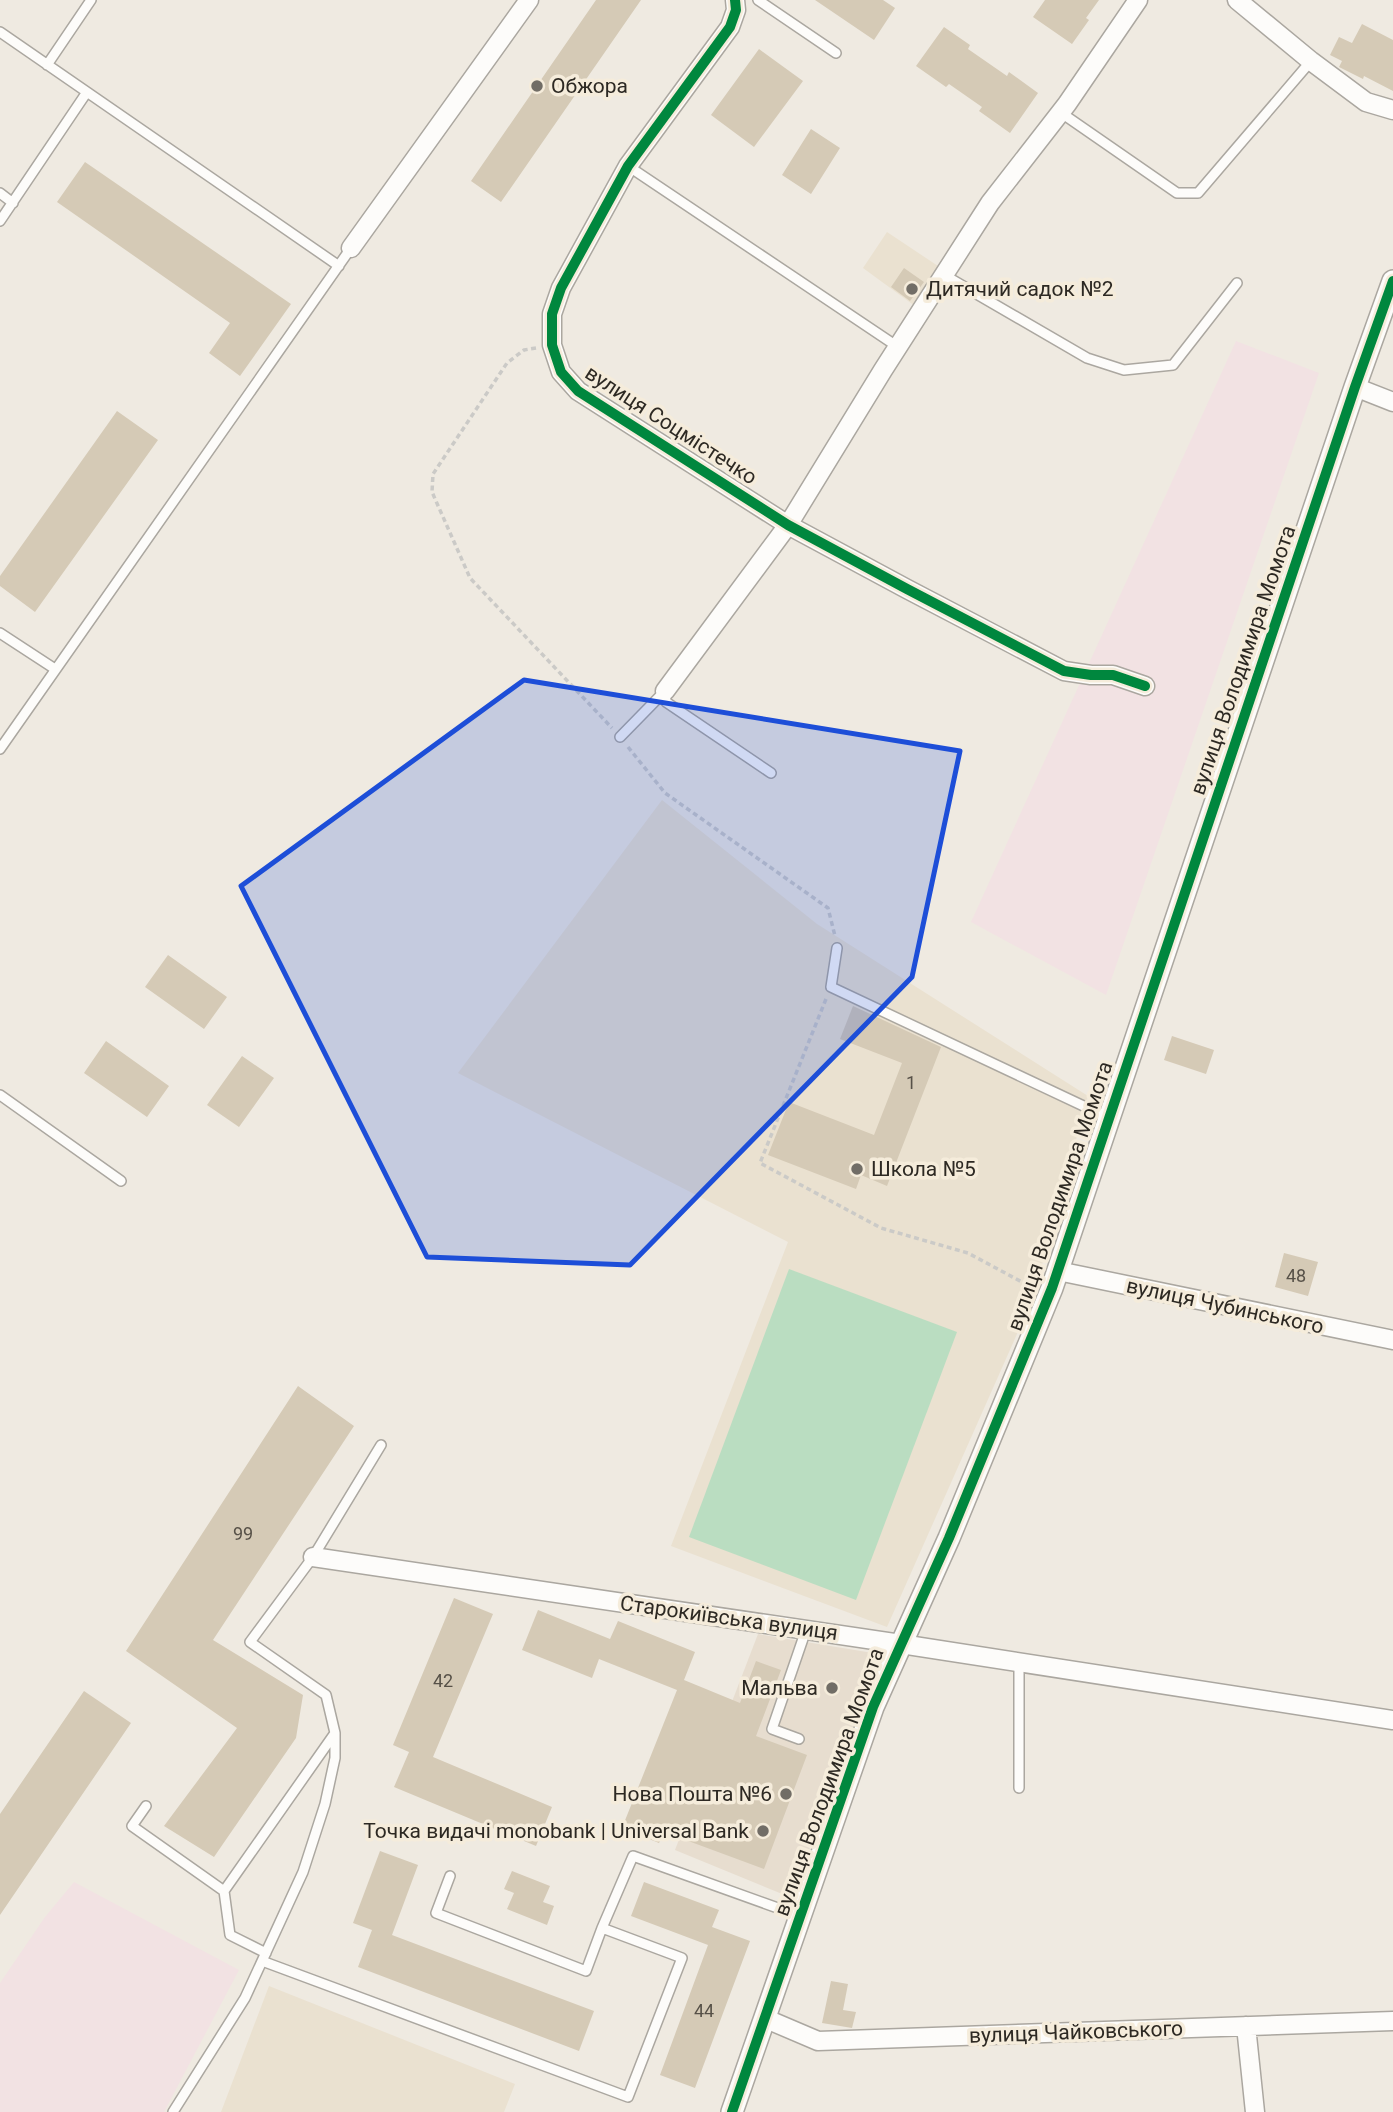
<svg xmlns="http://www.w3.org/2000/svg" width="1393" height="2112" font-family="Roboto,sans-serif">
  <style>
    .commercial { fill: #e7ddcf }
    .industrial { fill: #f2e2e3 }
    .built { fill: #eae1d0 }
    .green { fill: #baddc1 }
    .building { fill: #d5cab6 }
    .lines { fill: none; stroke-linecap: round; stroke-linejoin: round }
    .service-casing { stroke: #aba7a0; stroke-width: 12 }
    .minor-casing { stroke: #aba7a0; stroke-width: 21 }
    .tertiary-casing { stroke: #aba7a0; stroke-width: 24 }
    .path { stroke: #cbcac7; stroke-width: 3.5; stroke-dasharray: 5 3.5; stroke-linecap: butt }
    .service { stroke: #fdfcfa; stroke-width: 9 }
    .minor { stroke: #fdfcfa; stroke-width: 18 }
    .tertiary { stroke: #fdfcfa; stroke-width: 21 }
    .cycleway-casing { stroke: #f5ecdb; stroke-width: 15 }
    .cycleway { stroke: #00873e; stroke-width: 10 }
    .marked { fill: #1d4ed8; fill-opacity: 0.2; stroke: #1d4ed8; stroke-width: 5; stroke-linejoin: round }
    .poi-dot { fill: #716d66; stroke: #f5ecdb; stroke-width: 2.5 }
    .labels { text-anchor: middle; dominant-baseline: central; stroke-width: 7; stroke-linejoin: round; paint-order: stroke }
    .number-label { font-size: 18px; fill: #575148 }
    .poi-label { font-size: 21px; fill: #2d2923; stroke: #f5ecdb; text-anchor: start }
    .street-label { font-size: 21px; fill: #2d2923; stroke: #f5ecdb }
  </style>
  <rect width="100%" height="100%" fill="#efeae1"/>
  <!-- commercial -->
  <path class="commercial" d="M 758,1634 L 879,1654 L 792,1898 L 675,1850 Z"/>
  <!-- industrial -->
  <path class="industrial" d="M 1236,341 L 1319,373 L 1106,995 L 971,922 Z
    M 74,1882 L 239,1970 L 164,2112 L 0,2112 L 0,1983 L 45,1917 Z"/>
  <!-- built -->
  <path class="built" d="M 887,232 L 944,270 L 919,309 L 863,268 Z
    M 662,800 L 817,924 L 1088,1096 L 1033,1298 L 887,1627 L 671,1546 L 788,1242 L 458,1073 Z
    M 269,1986 L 515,2084 L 504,2112 L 221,2112 Z"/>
  <!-- green -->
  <path class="green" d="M 789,1269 L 957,1332 L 856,1600 L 689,1537 Z"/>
  <!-- building -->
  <path class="building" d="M 596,0 L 641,0 L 501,202 L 471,181 Z
    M 815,0 L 883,0 L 895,8 L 874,40 Z
    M 1045,0 L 1099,0 L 1086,18 L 1089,20 L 1072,44 L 1033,17 Z
    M 1362,24 L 1393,40 L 1393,91 L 1364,76 L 1363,79 L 1339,67 L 1342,61 L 1330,55 L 1339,37 L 1352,43 Z
    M 944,27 L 970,45 L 968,49 L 1007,76 L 1009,72 L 1038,93 L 1010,133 L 979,111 L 982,107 L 949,84 L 946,87 L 916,66 Z
    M 759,49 L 803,81 L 754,147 L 711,115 Z
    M 811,129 L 840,148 L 811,194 L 782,175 Z
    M 85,162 L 291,304 L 240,376 L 209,353 L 230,323 L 57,202 Z
    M 904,268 L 924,282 L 910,301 L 891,287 Z
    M 117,411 L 158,440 L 35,612 L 0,586 L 0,576 Z
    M 168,955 L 227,997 L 204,1029 L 145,987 Z
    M 853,1006 L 941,1047 L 887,1186 L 861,1175 L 856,1189 L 768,1155 L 789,1102 L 874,1135 L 902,1063 L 840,1039 Z
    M 1172,1036 L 1214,1050 L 1206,1074 L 1164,1060 Z
    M 106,1041 L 169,1086 L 147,1117 L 84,1073 Z
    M 242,1056 L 274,1078 L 239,1127 L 207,1105 Z
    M 1284,1253 L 1318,1262 L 1308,1296 L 1275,1287 Z
    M 298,1386 L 354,1426 L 213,1640 L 303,1695 L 296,1738 L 214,1857 L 164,1826 L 237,1728 L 126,1651 Z
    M 454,1598 L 493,1614 L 433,1757 L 552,1807 L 536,1846 L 394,1787 L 409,1752 L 393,1745 Z
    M 538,1610 L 610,1639 L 618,1621 L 695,1652 L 684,1680 L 740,1703 L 756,1661 L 781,1670 L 756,1736 L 807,1755 L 764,1869 L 664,1832 L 659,1843 L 622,1828 L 677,1690 L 599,1659 L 592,1678 L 522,1650 Z
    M 84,1691 L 131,1723 L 0,1915 L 0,1814 Z
    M 380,1851 L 418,1865 L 392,1935 L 594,2011 L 579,2051 L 358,1967 L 372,1930 L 353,1923 Z
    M 512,1871 L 550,1886 L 543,1902 L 554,1906 L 547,1925 L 507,1909 L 514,1893 L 504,1889 Z
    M 644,1882 L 719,1910 L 712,1927 L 750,1941 L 695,2088 L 660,2075 L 708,1945 L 631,1916 Z
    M 831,1981 L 848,1984 L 843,2010 L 856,2012 L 852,2028 L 822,2023 Z"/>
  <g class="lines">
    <defs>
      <path id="service" d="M 758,0 L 836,53
        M 0,32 L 339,266
        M 47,65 L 91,0
        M 1060,112 L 1177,193 L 1198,193 L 1311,61
        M 628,166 L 898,347
        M 0,193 L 13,203
        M 0,221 L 87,92
        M 944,275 L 1087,358 L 1124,370 L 1173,365 L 1237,283
        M 0,633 L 55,669
        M 665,691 L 666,702 L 771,773
        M 620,737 L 665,691
        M 0,749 L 351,248
        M 837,948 L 831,987 L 1109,1118
        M 0,1095 L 121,1181
        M 799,1739 L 772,1729 L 806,1630
        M 1019,1788 L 1019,1662
        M 146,1806 L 132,1826 L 224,1891 L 335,1733 L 326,1695 L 250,1642 L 313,1557 L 381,1445
        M 450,1876 L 436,1913 L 586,1971 L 602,1928
        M 224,1891 L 230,1935 L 266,1953
        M 262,1961 L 628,2097 L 682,1958 L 602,1928 L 633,1856 L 800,1916
        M 173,2112 L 245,1998 L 303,1872 L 325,1804 L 335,1758 L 335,1733"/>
      <path id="minor" d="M 735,0 L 736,10 L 730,27 L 628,166 L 561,288 L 552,314 L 552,345 L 561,372 L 578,391 L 788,525 L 907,589 L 1064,671 L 1091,675 L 1113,675 L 1145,686
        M 1237,0 L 1311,61 L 1366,102 L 1393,110
        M 351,248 L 529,0
        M 1355,387 L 1393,402
        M 665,691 L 788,525 L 883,370 L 990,203 L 1067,104 L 1138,0
        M 1058,1271 L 1393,1340
        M 313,1557 L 901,1644 L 1393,1720
        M 764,2018 L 818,2041 L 1393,2021
        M 1246,2026 L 1255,2112"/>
      <path id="tertiary" d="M 732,2112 L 873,1707 L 949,1538 L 1052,1288 L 1355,387 L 1393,281"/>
    </defs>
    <!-- service casing -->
    <use href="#service" class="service-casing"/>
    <!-- minor casing -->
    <use href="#minor" class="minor-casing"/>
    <!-- tertiary casing -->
    <use href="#tertiary" class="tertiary-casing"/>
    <!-- path -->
    <path class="path" d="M 536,348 L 524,350 L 507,363 L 433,474 L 432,492 L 470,578 L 612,728
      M 628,747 L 665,793 L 828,908 L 835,936
      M 826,999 L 760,1163 L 881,1228 L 968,1253 L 1033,1288"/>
    <!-- service -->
    <use href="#service" class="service"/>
    <!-- minor -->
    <use href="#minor" class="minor"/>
    <!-- tertiary -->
    <use href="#tertiary" class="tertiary"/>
    <defs>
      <path id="cycleway" d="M 735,0 L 736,10 L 730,27 L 628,166 L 561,288 L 552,314 L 552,345 L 561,372 L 578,391 L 788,525 L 907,589 L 1064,671 L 1091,675 L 1113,675 L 1145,686
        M 732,2112 L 873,1707 L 949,1538 L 1052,1288 L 1355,387 L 1393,281"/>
    </defs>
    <!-- cycleway casing -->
    <use href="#cycleway" class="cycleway-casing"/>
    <!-- cycleway -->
    <use href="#cycleway" class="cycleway"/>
  </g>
  <!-- marked area -->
  <path class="marked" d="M 524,680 L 960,751 L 912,977 L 630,1265 L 427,1257 L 241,886 Z"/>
  <!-- markers -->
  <g class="poi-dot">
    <circle cx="537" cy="86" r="7"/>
    <circle cx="912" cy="289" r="7"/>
    <circle cx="857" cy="1169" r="7"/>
    <circle cx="832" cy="1688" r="7"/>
    <circle cx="786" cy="1794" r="7"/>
    <circle cx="763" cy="1831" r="7"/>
  </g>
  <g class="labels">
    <!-- number labels -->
    <g class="number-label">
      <text x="911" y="1082">1</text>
      <text x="1296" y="1275">48</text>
      <text x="243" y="1533">99</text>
      <text x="443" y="1680">42</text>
      <text x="704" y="2010">44</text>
    </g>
    <!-- poi labels -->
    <g class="poi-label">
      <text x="551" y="86">Обжора</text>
      <text x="926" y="289">Дитячий садок №2</text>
      <text x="871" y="1169">Школа №5</text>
      <text x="818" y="1688" text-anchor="end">Мальва</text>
      <text x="772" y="1794" text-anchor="end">Нова Пошта №6</text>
      <text x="749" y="1831" text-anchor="end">Точка видачі monobank | Universal Bank</text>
    </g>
    <!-- street labels -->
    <g class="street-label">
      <text transform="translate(671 425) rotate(33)">вулиця Соцмістечко</text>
      <text transform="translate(1243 660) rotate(-71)">вулиця Володимира Момота</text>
      <text transform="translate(1060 1196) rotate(-71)">вулиця Володимира Момота</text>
      <text transform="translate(1225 1306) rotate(12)">вулиця Чубинського</text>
      <text transform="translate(729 1618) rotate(8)">Старокиївська вулиця</text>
      <text transform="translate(829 1782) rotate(-70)">вулиця Володимира Момота</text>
      <text transform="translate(1076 2032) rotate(-2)">вулиця Чайковського</text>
    </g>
  </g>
</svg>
